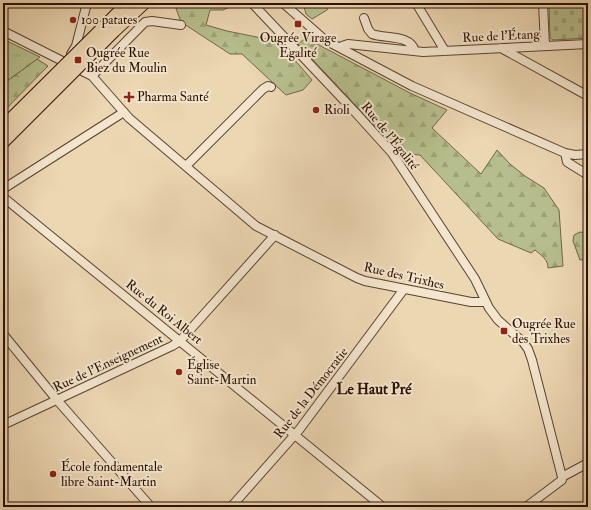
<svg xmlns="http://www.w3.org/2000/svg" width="591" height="510" font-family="'IM FELL Double Pica',serif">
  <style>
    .forest { fill: url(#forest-firs); stroke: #726646 }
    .cemetery { fill: url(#cemetery-stones); stroke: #726646 }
    .park { fill: url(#park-tufts); stroke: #726646 }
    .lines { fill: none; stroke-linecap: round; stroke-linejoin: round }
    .minor-casing { stroke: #5c412d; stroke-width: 10 }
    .minor { stroke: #f3e5ce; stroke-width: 8 }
    .highway-bridge-casing { stroke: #2c0f00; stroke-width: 14; stroke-linecap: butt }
    .highway-bridge { stroke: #ecd7b3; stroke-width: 12 }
    .poi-dot { fill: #8f2418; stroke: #f3e5ce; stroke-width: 1.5 }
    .labels { text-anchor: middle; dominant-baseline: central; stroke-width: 4; stroke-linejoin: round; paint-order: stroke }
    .poi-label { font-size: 13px; fill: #2c0f00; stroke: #f3e5ce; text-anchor: start }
    .street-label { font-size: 13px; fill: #2c0f00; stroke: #f3e5ce }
    .quarter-label { font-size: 15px; font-weight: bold; fill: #2c0f00; stroke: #f3e5ce }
  </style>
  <defs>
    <pattern id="forest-firs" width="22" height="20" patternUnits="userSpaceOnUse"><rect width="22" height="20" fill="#b7be8d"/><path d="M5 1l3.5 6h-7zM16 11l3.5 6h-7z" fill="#9ea278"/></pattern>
    <pattern id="cemetery-stones" width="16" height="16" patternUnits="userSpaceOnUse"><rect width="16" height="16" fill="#b7be8d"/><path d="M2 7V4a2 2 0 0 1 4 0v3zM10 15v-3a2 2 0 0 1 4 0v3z" fill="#9ea278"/></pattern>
    <pattern id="park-tufts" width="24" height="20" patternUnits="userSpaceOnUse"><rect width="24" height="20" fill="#b7be8d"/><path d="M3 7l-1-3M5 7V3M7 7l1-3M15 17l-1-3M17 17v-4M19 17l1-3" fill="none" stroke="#9ea278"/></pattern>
  </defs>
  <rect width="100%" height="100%" fill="#ecd7b3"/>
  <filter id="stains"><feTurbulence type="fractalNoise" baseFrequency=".005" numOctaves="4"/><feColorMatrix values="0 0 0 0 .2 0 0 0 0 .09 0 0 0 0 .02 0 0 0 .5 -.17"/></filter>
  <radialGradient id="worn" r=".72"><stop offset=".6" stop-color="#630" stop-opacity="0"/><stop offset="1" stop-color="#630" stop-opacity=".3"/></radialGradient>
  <!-- forest -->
  <path class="forest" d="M 174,3 L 229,3 L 230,7 L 223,10 L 210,10 L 206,25 L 227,31 L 271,40 L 287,51 L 312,80 L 303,90 L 286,95 L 242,54 L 230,54 L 181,22 Z
    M 303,3 L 330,3 L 330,4 L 327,10 L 312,19 L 306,14 Z
    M 308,36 L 319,45 L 410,93 L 447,110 L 432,128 L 481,174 L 497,150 L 510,164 L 525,176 L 544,188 L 559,210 L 563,266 L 548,268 C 548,259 541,255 535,250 L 531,253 L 498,239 L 420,155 L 400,153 L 298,44 Z
    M 37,59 L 48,66 L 3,112 L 3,84 Z
    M 580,232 L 588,233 L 588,259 L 580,260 L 573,241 L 574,235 Z"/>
  <!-- cemetery -->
  <path class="cemetery" d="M 549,3 L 588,3 L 588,38 L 553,40 L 550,38 Z"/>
  <!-- park -->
  <path class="park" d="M 3,41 L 9,42 L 40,57 L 3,84 Z"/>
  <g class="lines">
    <defs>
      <path id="minor" d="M 252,3 L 355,112 L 392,153 L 475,279 L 489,308 L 498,320 L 523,342 L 528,349 L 532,360 L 562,477 L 562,480 L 526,507
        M 283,3 L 325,40 L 412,86 L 565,153 L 575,155 L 588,154
        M 416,3 L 445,51
        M 543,3 L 545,46
        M 364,18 L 368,29 L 372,34 C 385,39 410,34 415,51
        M 3,31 L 92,76 L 129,118 L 256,226 L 357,278 L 365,281 L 471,302 L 485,302
        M 341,48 L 342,46 L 348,44 L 423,52 L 588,44
        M 501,48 L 588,96
        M 71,54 L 76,46 L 87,3
        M 92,76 L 145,22 L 152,21 L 181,25
        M 565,153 L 567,162 L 588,175
        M 186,166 L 263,89 L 268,86 L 271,87
        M 3,189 L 124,112
        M 3,197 L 383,507
        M 3,334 L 57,400 L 151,507
        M 3,425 L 172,346 L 180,341 L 275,235
        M 562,477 L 588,463
        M 231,507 L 299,430 L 404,289"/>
    </defs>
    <!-- minor casing -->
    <use href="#minor" class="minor-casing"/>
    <!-- minor -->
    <use href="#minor" class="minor"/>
    <defs>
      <path id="highway-bridge" d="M 3,127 L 128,3
        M 3,142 L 114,31 L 144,3"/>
    </defs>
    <!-- highway-bridge casing -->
    <use href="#highway-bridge" class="highway-bridge-casing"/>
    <!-- highway-bridge -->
    <use href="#highway-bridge" class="highway-bridge"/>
  </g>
  <!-- markers -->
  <g class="poi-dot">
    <circle cx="73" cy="20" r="4"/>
    <rect x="294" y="20" width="8" height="8" rx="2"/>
    <rect x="74" y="56" width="8" height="8" rx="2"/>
    <path d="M127 91h4v4h4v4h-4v4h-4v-4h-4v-4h4z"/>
    <circle cx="316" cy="110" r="4"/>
    <rect x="500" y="327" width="8" height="8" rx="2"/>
    <circle cx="179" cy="372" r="4"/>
    <circle cx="53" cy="474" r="4"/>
  </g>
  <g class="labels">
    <!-- poi labels -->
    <g class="poi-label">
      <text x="81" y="20">100 patates</text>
      <text x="298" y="38" text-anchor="middle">Ougrée Virage<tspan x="298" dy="15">Egalité</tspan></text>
      <text x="86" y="53">Ougrée Rue<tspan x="86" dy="15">Biez du Moulin</tspan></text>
      <text x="137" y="97">Pharma Santé</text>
      <text x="324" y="110">Rioli</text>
      <text x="512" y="324">Ougrée Rue<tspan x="512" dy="15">des Trixhes</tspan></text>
      <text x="187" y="365">Église<tspan x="187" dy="15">Saint-Martin</tspan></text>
      <text x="61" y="467">École fondamentale<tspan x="61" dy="15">libre Saint-Martin</tspan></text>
    </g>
    <!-- street labels -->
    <g class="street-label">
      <text transform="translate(501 36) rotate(-3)">Rue de l'Étang</text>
      <text transform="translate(390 136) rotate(51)">Rue de l'Égalité</text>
      <text transform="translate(404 276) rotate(13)">Rue des Trixhes</text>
      <text transform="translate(164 312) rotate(39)">Rue du Roi Albert</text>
      <text transform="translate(108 363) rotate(-25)">Rue de l'Enseignement</text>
      <text transform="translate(311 393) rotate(-52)">Rue de la Démocratie</text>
    </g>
    <!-- quarter labels -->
    <g class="quarter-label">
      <text x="374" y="389">Le Haut Pré</text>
    </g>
  </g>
  <!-- margin -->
  <rect width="591" height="510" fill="none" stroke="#ecd7b3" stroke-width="16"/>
  <rect x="4" y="4" width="583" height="502" fill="none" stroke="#2c0f00" stroke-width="2"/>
  <rect x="8" y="8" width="575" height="494" fill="none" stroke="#2c0f00"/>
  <rect width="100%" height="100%" filter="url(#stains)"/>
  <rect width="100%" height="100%" fill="url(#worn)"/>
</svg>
